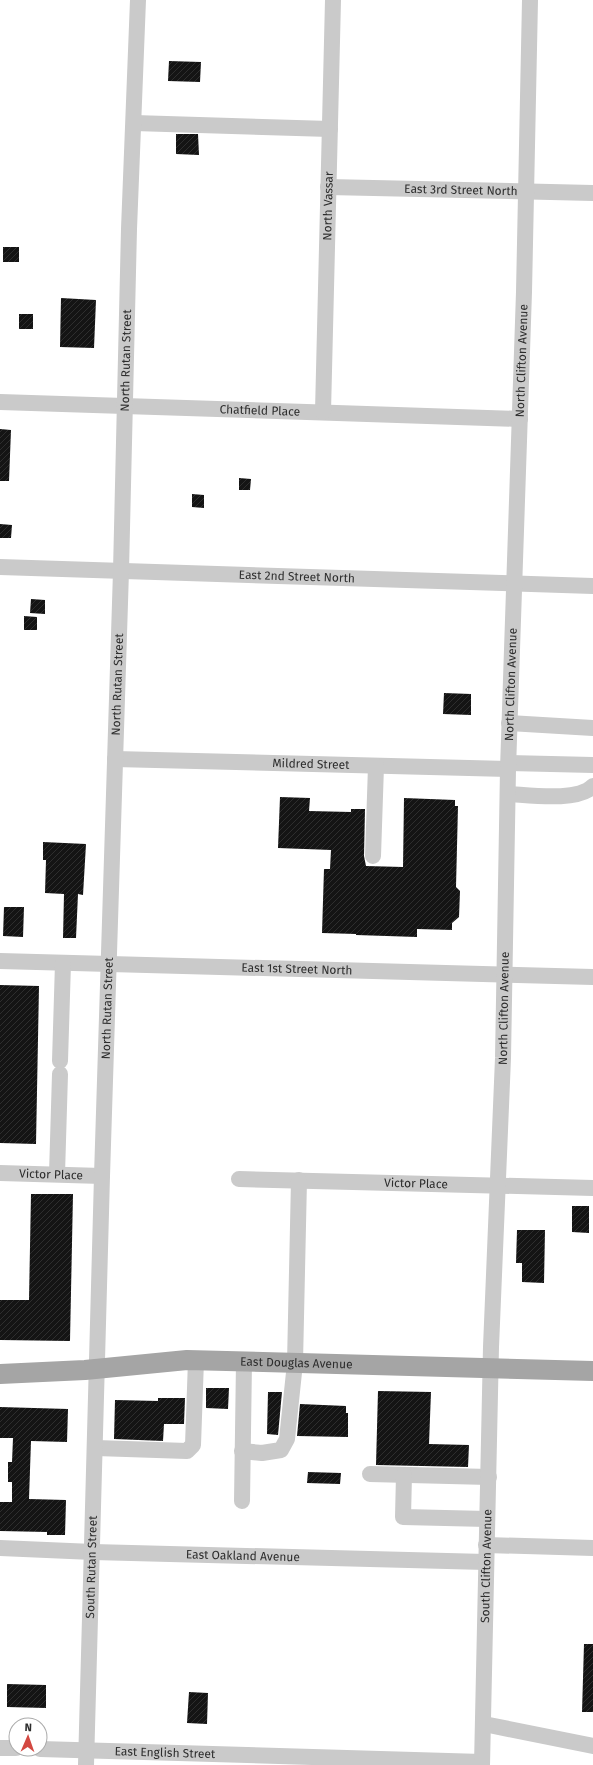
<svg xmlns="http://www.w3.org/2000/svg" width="593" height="1765" font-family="'Fira Sans',sans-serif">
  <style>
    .building { fill: url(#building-hatch) }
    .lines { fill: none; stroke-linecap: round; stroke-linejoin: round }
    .minor { stroke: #cacaca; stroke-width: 16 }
    .major { stroke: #a5a5a5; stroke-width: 20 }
    .labels { text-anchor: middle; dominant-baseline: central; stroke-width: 4; stroke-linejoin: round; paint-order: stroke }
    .street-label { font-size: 12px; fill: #2d2d2d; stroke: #fff }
  </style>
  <defs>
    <pattern id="building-hatch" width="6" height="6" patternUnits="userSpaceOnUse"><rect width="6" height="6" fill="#141414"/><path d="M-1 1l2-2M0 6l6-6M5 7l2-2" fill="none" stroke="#2e2e2e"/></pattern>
  </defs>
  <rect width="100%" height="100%" fill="#fff"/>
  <!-- building -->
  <path class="building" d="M 169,61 L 201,62 L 200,82 L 168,81 Z
    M 176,134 L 198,134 L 199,155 L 176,154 Z
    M 3,247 L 19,247 L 19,262 L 3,262 Z
    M 61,298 L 96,300 L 94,348 L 60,347 Z
    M 19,314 L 33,314 L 33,329 L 19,329 Z
    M 0,429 L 11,430 L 9,481 L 0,481 Z
    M 239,478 L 251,479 L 250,490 L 239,490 Z
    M 192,494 L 204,495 L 204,508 L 192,507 Z
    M 0,524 L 12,525 L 11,538 L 0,538 Z
    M 31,599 L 45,600 L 45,614 L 30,613 Z
    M 24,616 L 37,617 L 37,630 L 24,630 Z
    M 444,693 L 471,694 L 471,715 L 443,714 Z
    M 280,797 L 310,798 L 309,811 L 351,812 L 351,809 L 365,809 L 364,856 L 366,866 L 403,867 L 404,798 L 455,800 L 455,806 L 458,806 L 456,887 L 460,891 L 459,917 L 452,923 L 452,930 L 417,929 L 417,937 L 356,935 L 356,934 L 322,933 L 324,869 L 330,869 L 331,850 L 278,848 Z
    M 43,842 L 86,844 L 83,895 L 78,894 L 76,938 L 63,938 L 64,894 L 45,893 L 46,860 L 43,860 Z
    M 4,907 L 24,907 L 23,937 L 3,936 Z
    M 0,985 L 39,986 L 36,1144 L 0,1143 Z
    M 31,1194 L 73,1194 L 70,1341 L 0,1340 L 0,1300 L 29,1300 Z
    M 572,1206 L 589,1206 L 589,1233 L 572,1232 Z
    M 517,1230 L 545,1230 L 544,1283 L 522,1282 L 522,1263 L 516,1263 Z
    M 206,1388 L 229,1388 L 228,1409 L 206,1408 Z
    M 378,1391 L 431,1392 L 429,1444 L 469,1445 L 468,1467 L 376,1465 Z
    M 268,1392 L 282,1392 L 278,1435 L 267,1434 Z
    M 158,1398 L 185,1398 L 184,1424 L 164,1424 L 163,1441 L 114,1439 L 115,1400 L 158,1401 Z
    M 300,1404 L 346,1406 L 346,1413 L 348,1413 L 348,1437 L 297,1436 Z
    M 0,1407 L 68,1409 L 67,1442 L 31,1441 L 29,1499 L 66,1500 L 65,1535 L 47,1535 L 47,1532 L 0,1531 L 0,1502 L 12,1502 L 12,1482 L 8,1482 L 8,1462 L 12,1462 L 13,1438 L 0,1438 Z
    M 308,1472 L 341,1473 L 340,1484 L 307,1483 Z
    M 584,1644 L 593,1644 L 593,1712 L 582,1712 Z
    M 7,1684 L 46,1685 L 46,1708 L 7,1707 Z
    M 189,1692 L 208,1693 L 207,1724 L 187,1723 Z"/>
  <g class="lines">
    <!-- minor -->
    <g class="minor">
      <path d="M 134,123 L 330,129"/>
      <path id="s1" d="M 328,187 L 593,193"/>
      <path id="s2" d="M 0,402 L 520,419"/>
      <path id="s3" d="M 323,412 L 333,0"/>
      <path id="s4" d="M 0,567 L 593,586"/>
      <path d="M 509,723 L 593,728"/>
      <path id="s5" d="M 115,759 L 508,769"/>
      <path d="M 509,763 L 593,765"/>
      <path d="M 508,794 C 529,795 578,802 593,786"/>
      <path d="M 373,856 L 376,766"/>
      <path id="s6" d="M 0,961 L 593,977"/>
      <path d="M 60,1061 L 63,963"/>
      <path id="s7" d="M 0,1173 L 102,1176"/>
      <path d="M 57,1174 L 60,1074"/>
      <path id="s8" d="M 239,1179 L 593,1188"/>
      <path d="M 96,1448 L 187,1451 L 193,1445 L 196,1360"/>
      <path d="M 242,1451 L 262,1453 L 281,1450 L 287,1439 L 295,1363 L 299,1180"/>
      <path d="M 370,1474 L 489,1477"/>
      <path d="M 404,1475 L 403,1517 L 487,1519"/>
      <path d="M 242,1501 L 244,1362"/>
      <path d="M 486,1545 L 593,1548"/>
      <path id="s9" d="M 0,1548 L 93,1552 L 486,1562"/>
      <path d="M 484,1724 L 593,1746"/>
      <path d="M 0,1748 L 16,1748"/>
      <path id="s10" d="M 40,1749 L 482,1762"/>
      <path id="s11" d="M 86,1765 L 102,1176 L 121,571 L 129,229 L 138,0"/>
      <path id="s12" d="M 482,1765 L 491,1347 L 503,1058 L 508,769 L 524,292 L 530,0"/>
    </g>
    <!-- major -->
    <path class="major" id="s13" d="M 0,1374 L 85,1370 L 187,1360 L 593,1371"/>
  </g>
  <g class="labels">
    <!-- street labels -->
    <g class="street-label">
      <text stroke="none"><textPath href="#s1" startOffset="133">East 3rd Street North</textPath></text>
      <text stroke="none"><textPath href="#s3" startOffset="206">North Vassar</textPath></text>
      <text stroke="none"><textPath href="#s11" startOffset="1405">North Rutan Street</textPath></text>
      <text stroke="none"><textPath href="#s12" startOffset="1405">North Clifton Avenue</textPath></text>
      <text stroke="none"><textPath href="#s2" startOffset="260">Chatfield Place</textPath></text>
      <text stroke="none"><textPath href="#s4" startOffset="297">East 2nd Street North</textPath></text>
      <text stroke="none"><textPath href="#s11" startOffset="1081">North Rutan Street</textPath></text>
      <text stroke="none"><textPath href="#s12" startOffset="1081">North Clifton Avenue</textPath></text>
      <text stroke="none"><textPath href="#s5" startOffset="196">Mildred Street</textPath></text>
      <text stroke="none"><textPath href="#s6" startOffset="297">East 1st Street North</textPath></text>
      <text stroke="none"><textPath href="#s11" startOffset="757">North Rutan Street</textPath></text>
      <text stroke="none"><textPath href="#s12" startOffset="757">North Clifton Avenue</textPath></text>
      <text stroke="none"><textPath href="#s7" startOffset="51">Victor Place</textPath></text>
      <text stroke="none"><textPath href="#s8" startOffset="177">Victor Place</textPath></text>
      <text stroke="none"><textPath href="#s13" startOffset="297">East Douglas Avenue</textPath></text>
      <text stroke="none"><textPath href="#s9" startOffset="243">East Oakland Avenue</textPath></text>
      <text stroke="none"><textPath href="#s12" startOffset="199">South Clifton Avenue</textPath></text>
      <text stroke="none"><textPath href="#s11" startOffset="198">South Rutan Street</textPath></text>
      <text stroke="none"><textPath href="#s10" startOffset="125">East English Street</textPath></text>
    </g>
  </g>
  <!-- north arrow -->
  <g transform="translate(28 1737) rotate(2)"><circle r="19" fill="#ffffff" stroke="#ababab"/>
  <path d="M0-3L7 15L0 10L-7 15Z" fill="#d34841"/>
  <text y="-6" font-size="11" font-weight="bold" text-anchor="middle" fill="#2d2d2d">N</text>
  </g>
</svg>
